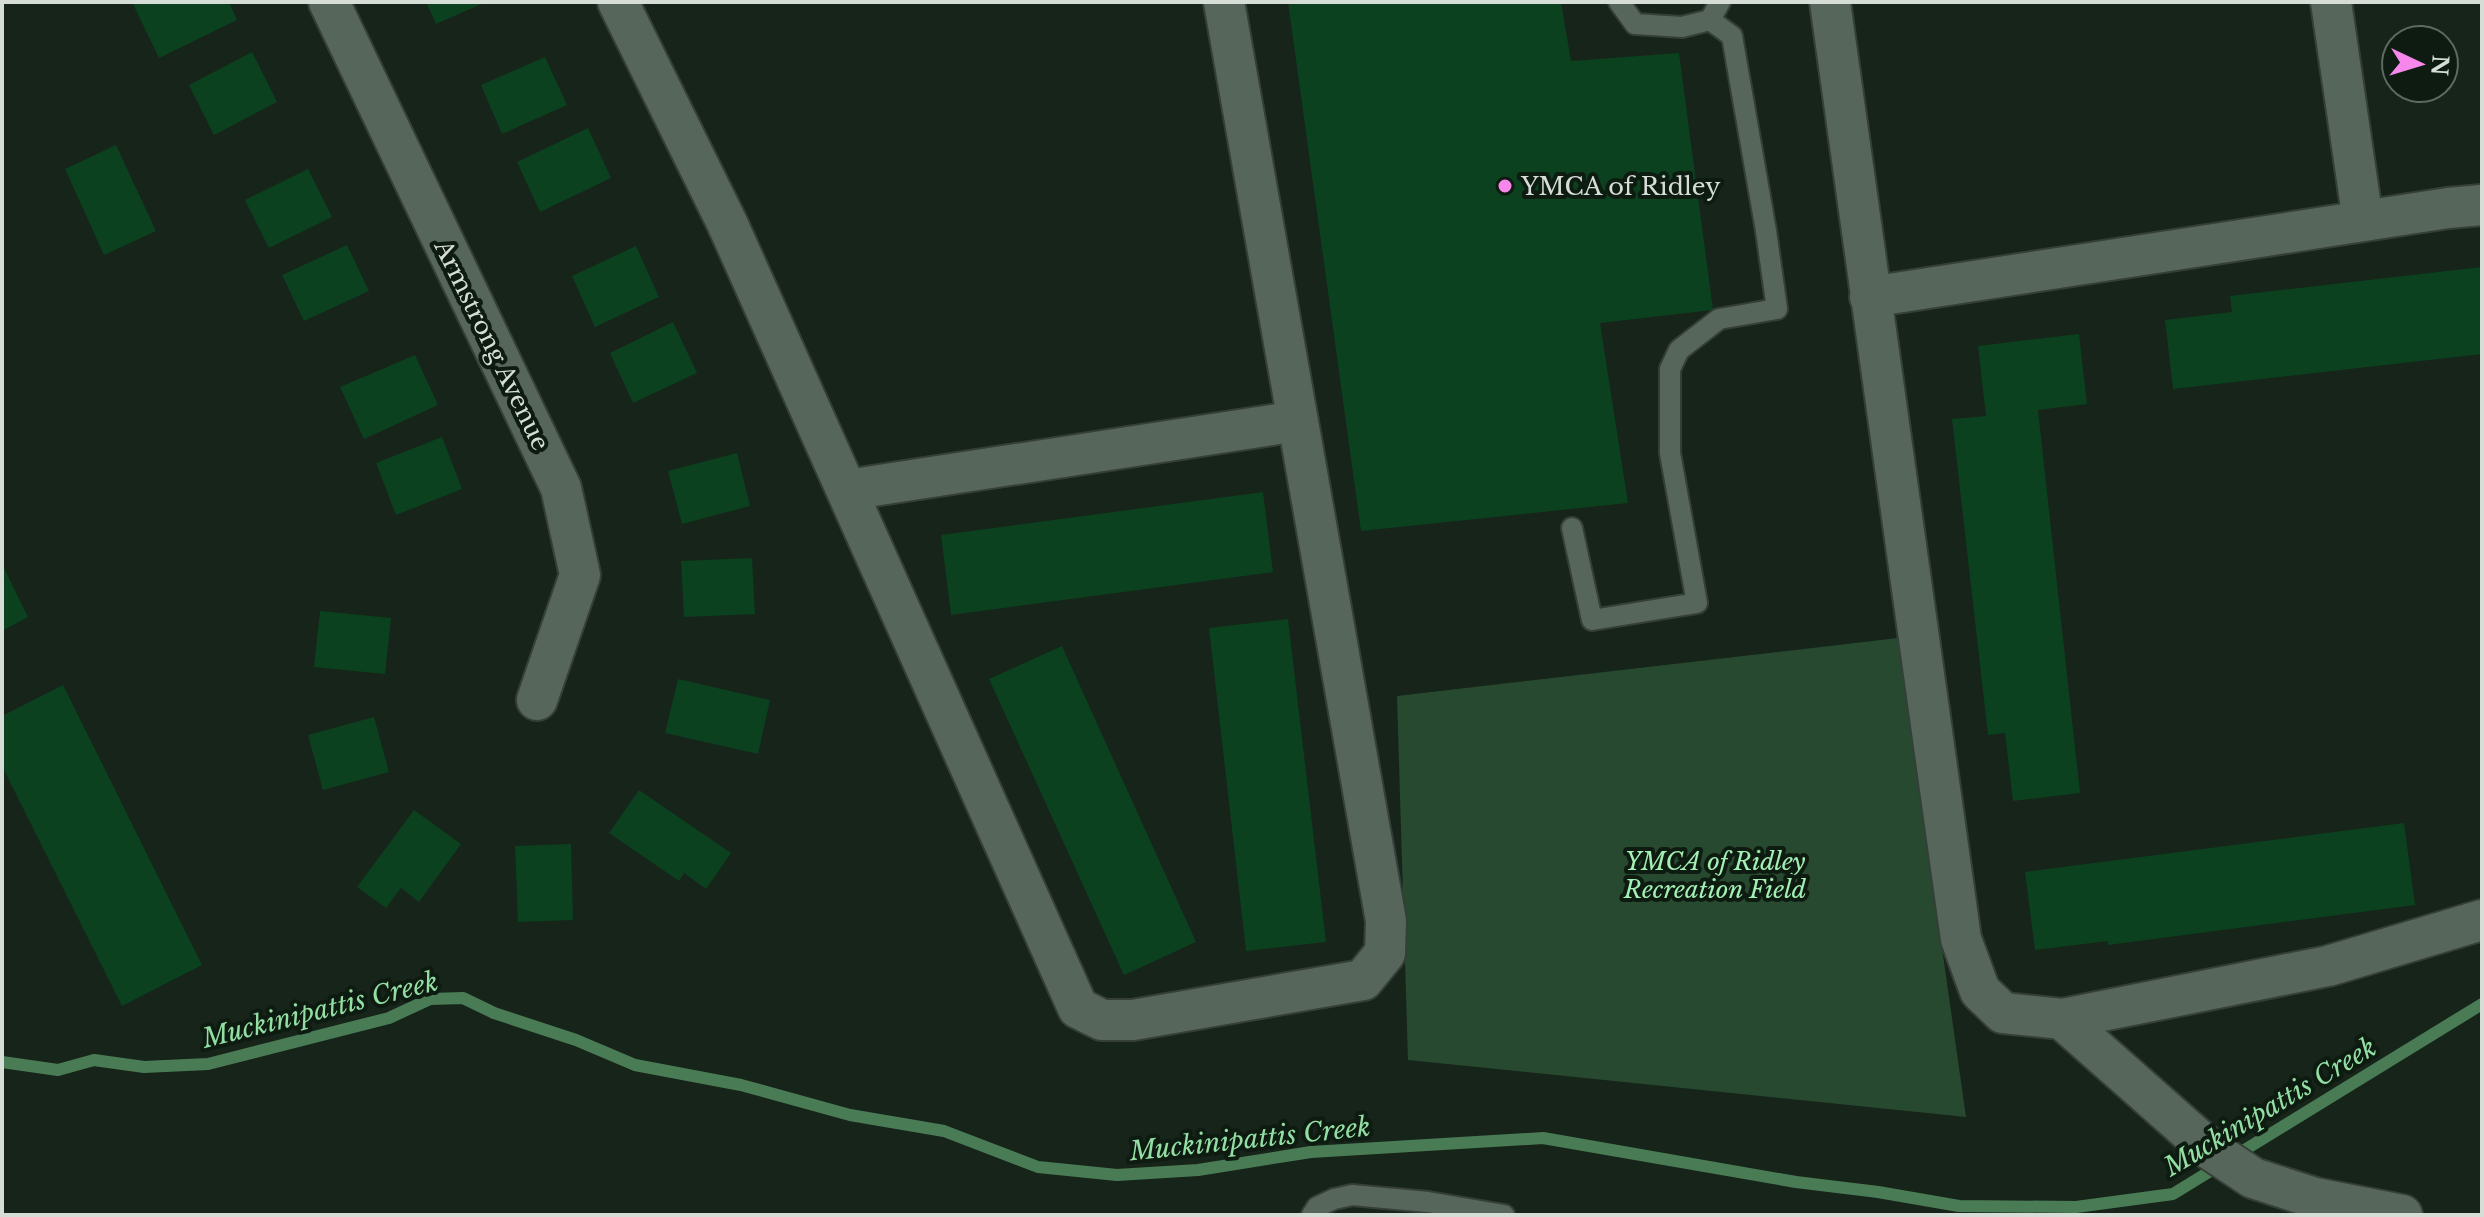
<svg xmlns="http://www.w3.org/2000/svg" width="2484" height="1217" font-family="'Libre Baskerville',serif">
  <style>
    .green { fill: #26492f }
    .lines { fill: none; stroke-linecap: round; stroke-linejoin: round }
    .stream { stroke: #497c55; stroke-width: 12 }
    .building { fill: #0b411e }
    .service-casing { stroke: #353f37; stroke-width: 24 }
    .minor-casing { stroke: #353f37; stroke-width: 44 }
    .service { stroke: #57665a; stroke-width: 20 }
    .minor { stroke: #57665a; stroke-width: 40 }
    .poi-dot { fill: #f688ec; stroke: #0e1b11; stroke-width: 3 }
    .labels { text-anchor: middle; dominant-baseline: central; stroke-width: 8; stroke-linejoin: round; paint-order: stroke }
    .poi-label { font-size: 24px; fill: #d5ddd6; stroke: #0e1b11; text-anchor: start }
    .street-label { font-size: 24px; fill: #d5ddd6; stroke: #0e1b11 }
    .park-label { font-size: 24px; font-style: italic; fill: #a3f0b4; stroke: #0e1b11 }
    .water-label { font-size: 26px; font-style: italic; fill: #92dea3; stroke: #0e1b11 }
  </style>
  <rect width="100%" height="100%" fill="#17241a"/>
  <!-- green -->
  <path class="green" d="M 1898,638 L 1966,1117 L 1408,1060 L 1397,696 Z"/>
  <g class="lines">
    <!-- stream -->
    <path class="stream" d="M 2,1062 L 58,1070 L 94,1060 L 144,1067 L 208,1064 L 389,1018 L 430,999 L 463,998 L 494,1013 L 576,1040 L 635,1065 L 741,1085 L 850,1115 L 944,1131 L 1038,1167 L 1117,1175 L 1198,1170 L 1311,1152 L 1543,1138 L 1796,1182 L 1878,1192 L 1959,1206 L 2076,1207 L 2173,1194 L 2482,1004"/>
  </g>
  <!-- building -->
  <path class="building" d="M 132,2 L 229,2 L 237,20 L 159,58 Z
    M 426,2 L 486,2 L 436,24 Z
    M 1288,2 L 1561,2 L 1571,61 L 1679,53 L 1713,310 L 1600,323 L 1628,503 L 1361,531 Z
    M 252,52 L 277,102 L 214,135 L 189,85 Z
    M 545,57 L 567,105 L 502,134 L 481,85 Z
    M 588,128 L 611,178 L 540,212 L 517,162 Z
    M 116,145 L 156,231 L 104,255 L 65,169 Z
    M 308,169 L 332,217 L 269,248 L 245,200 Z
    M 347,245 L 369,291 L 304,321 L 282,275 Z
    M 636,246 L 659,297 L 595,327 L 572,276 Z
    M 2482,267 L 2482,354 L 2173,389 L 2165,320 L 2232,312 L 2230,296 Z
    M 673,322 L 697,373 L 633,403 L 610,353 Z
    M 2079,334 L 2087,404 L 2038,410 L 2080,793 L 2013,801 L 2005,733 L 1988,735 L 1952,419 L 1986,416 L 1978,346 Z
    M 415,355 L 438,405 L 364,439 L 340,387 Z
    M 442,437 L 462,489 L 396,515 L 376,463 Z
    M 737,453 L 750,506 L 682,524 L 668,471 Z
    M 1263,492 L 1273,572 L 951,615 L 941,535 Z
    M 752,558 L 755,614 L 684,617 L 681,561 Z
    M 2,564 L 28,617 L 2,631 Z
    M 320,611 L 391,618 L 385,674 L 314,667 Z
    M 1288,619 L 1326,942 L 1246,951 L 1209,628 Z
    M 1062,646 L 1196,942 L 1124,975 L 989,679 Z
    M 678,679 L 770,700 L 758,754 L 665,733 Z
    M 63,685 L 202,965 L 122,1006 L 2,766 L 2,716 Z
    M 374,717 L 389,772 L 323,790 L 308,735 Z
    M 639,790 L 731,853 L 706,889 L 684,873 L 679,881 L 609,833 Z
    M 414,810 L 461,844 L 419,902 L 401,888 L 386,908 L 357,887 Z
    M 2404,823 L 2415,905 L 2108,945 L 2108,941 L 2035,950 L 2025,872 Z
    M 571,844 L 573,920 L 518,922 L 515,846 Z"/>
  <g class="lines">
    <defs>
      <path id="service" d="M 1619,2 L 1635,24 L 1682,27 L 1710,20 L 1720,2
        M 1572,528 L 1592,620 L 1697,603 L 1670,453 L 1670,369 L 1679,350 L 1719,319 L 1777,309 L 1766,231 L 1732,36 L 1710,20
        M 1312,1215 L 1317,1207 L 1334,1199 L 1352,1195 L 1428,1202 L 1504,1215"/>
      <path id="minor" d="M 329,2 L 561,488 L 580,575 L 537,700
        M 618,2 L 727,223 L 1078,1008 L 1102,1020 L 1133,1020 L 1363,980 L 1385,953 L 1386,921 L 1224,2
        M 1830,2 L 1961,939 L 1980,991 L 2003,1013 L 2062,1019 L 2328,966 L 2482,920
        M 2331,2 L 2363,221
        M 1870,297 L 2448,208 L 2482,205
        M 847,490 L 1298,421
        M 2062,1019 L 2208,1148 L 2253,1178 L 2315,1198 L 2402,1215"/>
    </defs>
    <!-- service casing -->
    <use href="#service" class="service-casing"/>
    <!-- minor casing -->
    <use href="#minor" class="minor-casing"/>
    <!-- service -->
    <use href="#service" class="service"/>
    <!-- minor -->
    <use href="#minor" class="minor"/>
  </g>
  <!-- markers -->
  <circle class="poi-dot" cx="1505" cy="186" r="8"/>
  <g class="labels">
    <!-- poi labels -->
    <g class="poi-label">
      <text x="1521" y="186">YMCA of Ridley</text>
    </g>
    <!-- street labels -->
    <g class="street-label">
      <text transform="translate(492 345) rotate(64)">Armstrong Avenue</text>
    </g>
    <!-- park labels -->
    <g class="park-label">
      <text x="1715" y="861">YMCA of Ridley<tspan x="1715" dy="28">Recreation Field</tspan></text>
    </g>
    <!-- water labels -->
    <g class="water-label">
      <text transform="translate(320 1010) rotate(-14)">Muckinipattis Creek</text>
      <text transform="translate(2270 1107) rotate(-31)">Muckinipattis Creek</text>
      <text transform="translate(1250 1139) rotate(-6)">Muckinipattis Creek</text>
    </g>
  </g>
  <!-- border -->
  <rect width="2484" height="1217" fill="none" stroke="#d5ddd6" stroke-width="8"/>
  <!-- north arrow -->
  <g transform="translate(2420 64) rotate(94)"><circle r="38" fill="#0e1b11" stroke="#5e6960" stroke-width="2"/>
  <path d="M0-6L14 30L0 20L-14 30Z" fill="#f688ec"/>
  <text y="-12" font-size="22" font-weight="bold" text-anchor="middle" fill="#d5ddd6">N</text>
  </g>
</svg>
